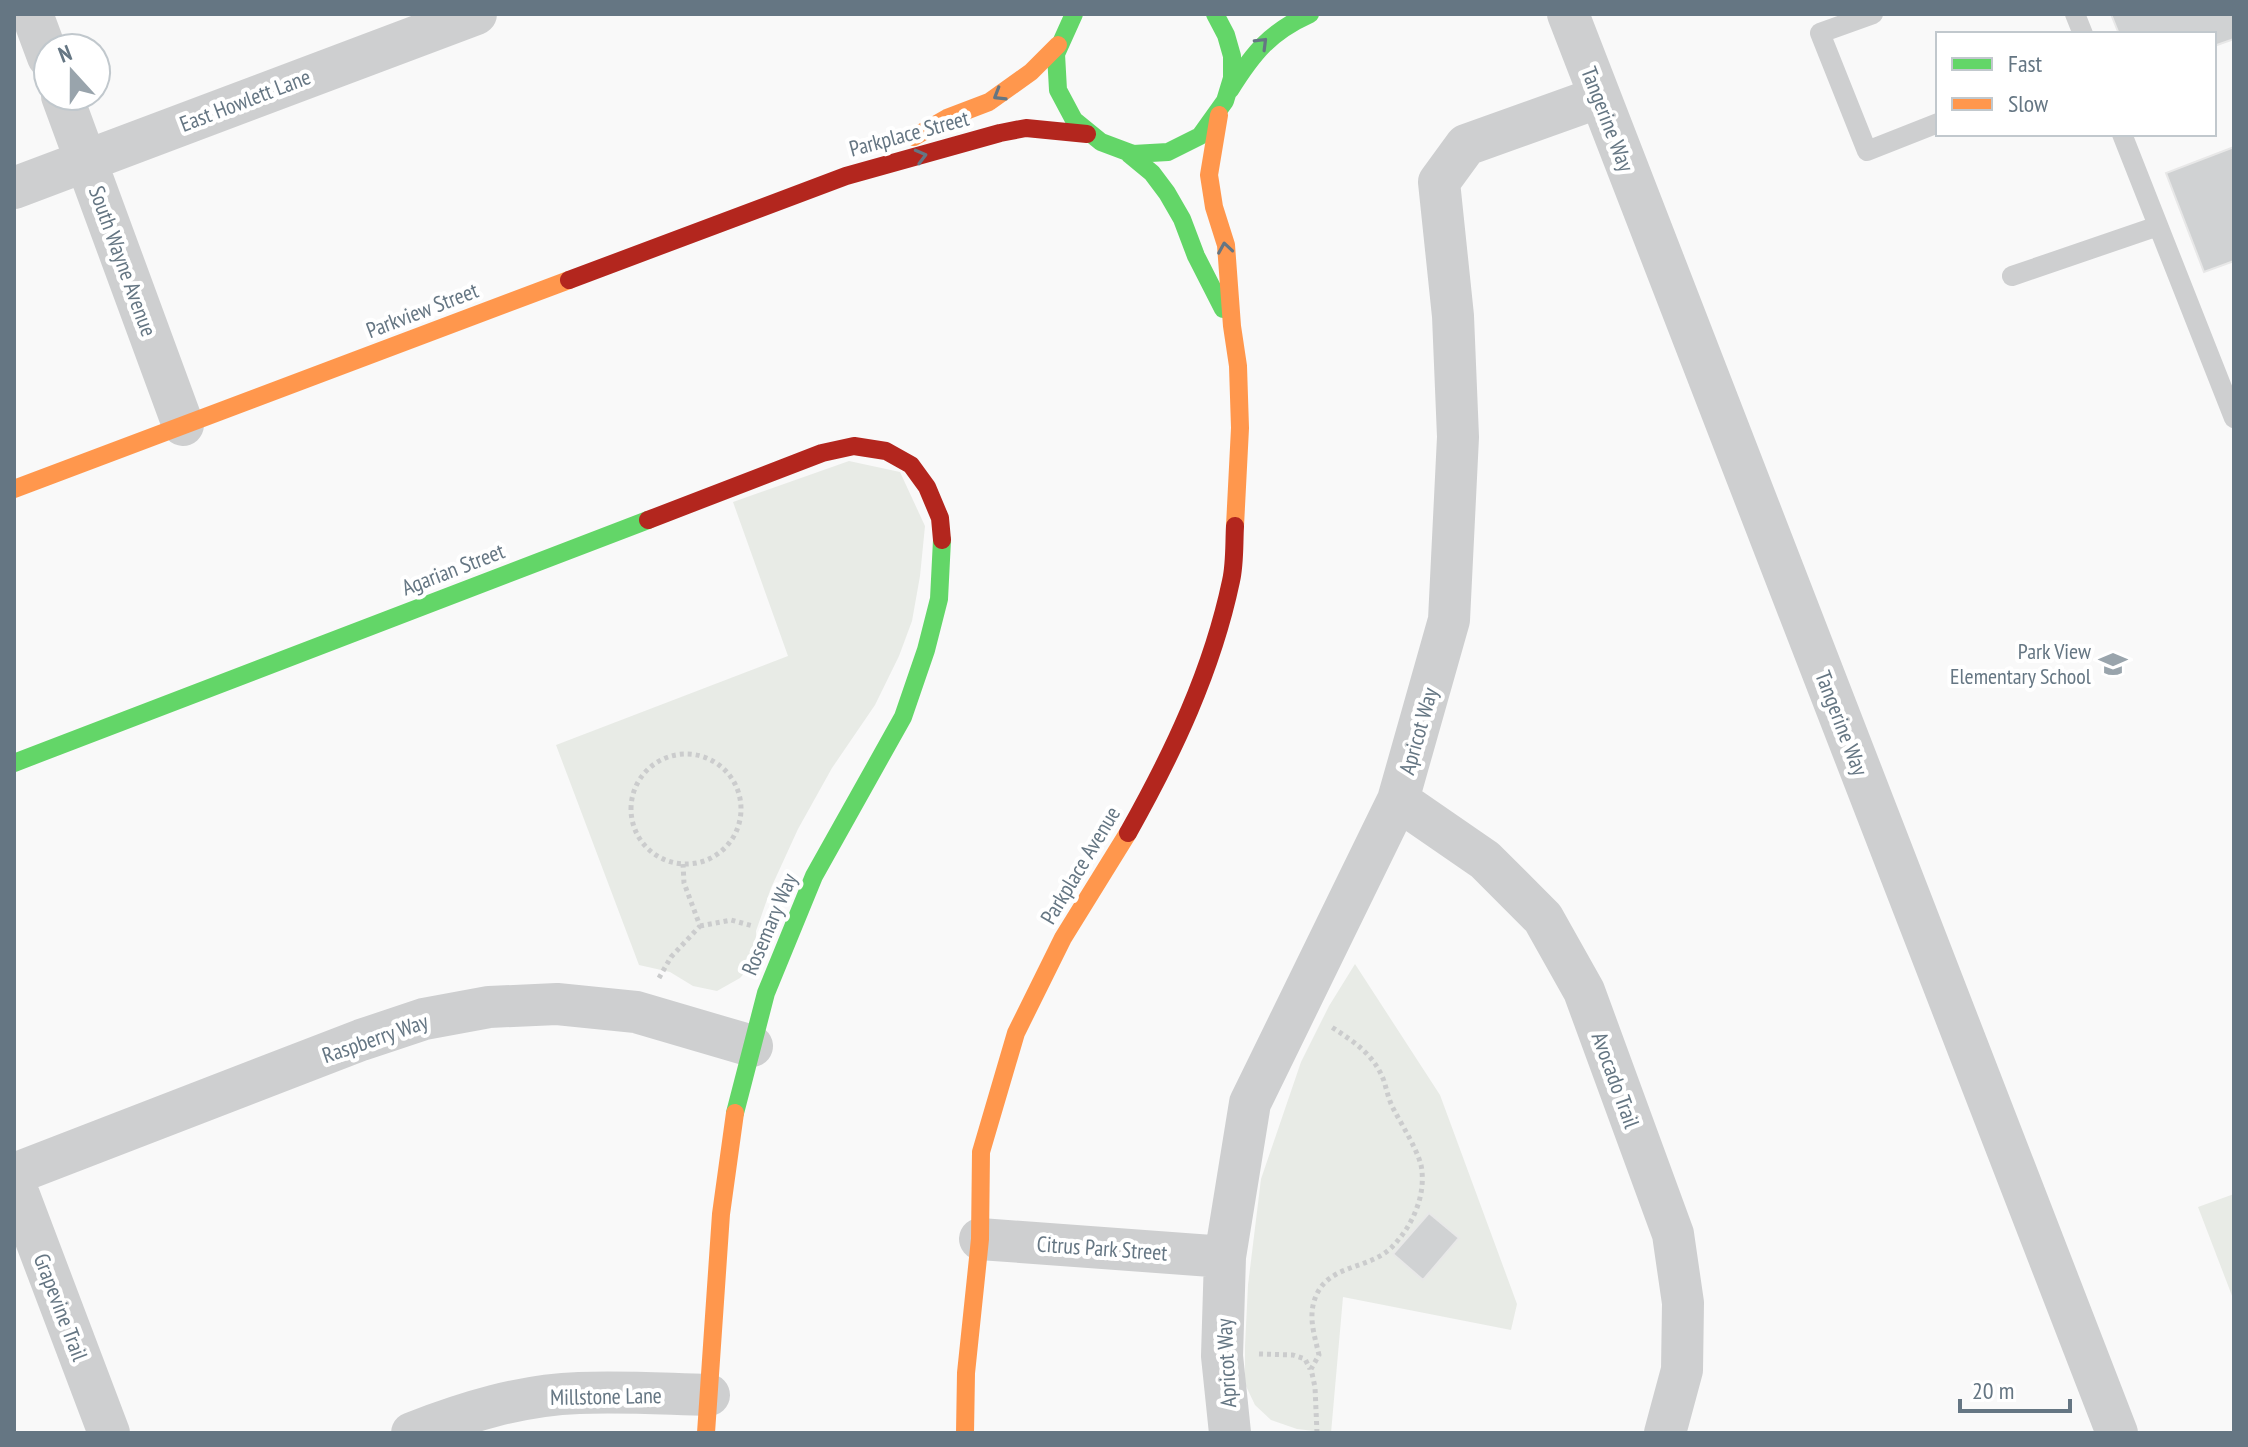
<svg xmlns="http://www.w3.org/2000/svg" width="2248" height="1447" font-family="'PT Sans Narrow',sans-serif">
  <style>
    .green { fill: #e8ebe6 }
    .building { fill: #d0d2d3; stroke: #e8e8e8; stroke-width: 2 }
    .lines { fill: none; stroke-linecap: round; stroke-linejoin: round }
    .path { stroke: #cbcccd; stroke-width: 5; stroke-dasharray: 4 4; stroke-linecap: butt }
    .lane { stroke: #cecfd0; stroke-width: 20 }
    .street { stroke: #cecfd0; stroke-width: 42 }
    .fast { stroke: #63d668; stroke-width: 18 }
    .slow { stroke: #ff974d; stroke-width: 18 }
    .jam { stroke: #b3261e; stroke-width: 18 }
    .oneway { stroke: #657683 }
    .labels { text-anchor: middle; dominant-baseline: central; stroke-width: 8; stroke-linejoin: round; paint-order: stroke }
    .street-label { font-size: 22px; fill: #657683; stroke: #fff }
    .poi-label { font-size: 22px; fill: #657683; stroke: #fff; text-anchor: end }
  </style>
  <rect width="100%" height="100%" fill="#f9f9f9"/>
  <!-- green -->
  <path class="green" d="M 849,461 L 900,472 L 925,526 L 920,576 L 912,621 L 899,656 L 875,705 L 832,768 L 798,829 L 771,888 L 756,931 L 757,959 L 740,978 L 717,991 L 693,986 L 670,972 L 639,965 L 556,745 L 788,656 L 733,502 Z
    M 1355,964 L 1440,1095 L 1517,1304 L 1511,1330 L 1343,1297 L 1331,1433 L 1297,1429 L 1271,1420 L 1255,1405 L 1245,1384 L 1245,1346 L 1248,1285 L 1261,1179 L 1301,1062 L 1329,1006 Z
    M 2234,1194 L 2234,1301 L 2198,1207 Z"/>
  <!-- building -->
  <path class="building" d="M 2111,14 L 2234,14 L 2234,39 L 2214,46 L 2214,34 L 2119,34 Z
    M 2234,147 L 2234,261 L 2204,272 L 2166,173 Z
    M 1429,1213 L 1459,1238 L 1423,1280 L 1393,1254 Z"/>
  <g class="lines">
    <!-- path -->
    <path class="path" d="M631 809a55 55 0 1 1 110 0a55 55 0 1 1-110 0Z
      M 700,926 L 731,920 L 753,926
      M 659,978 L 671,957 L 700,926 L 684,883 L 683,864
      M 1259,1354 L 1293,1355 L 1305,1359 L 1310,1369
      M 1317,1433 L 1315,1387 L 1311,1369 L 1319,1355 C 1314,1333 1306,1312 1319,1290 C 1334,1265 1370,1268 1391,1248 C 1412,1227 1427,1195 1421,1165 C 1416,1147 1403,1127 1394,1110 C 1389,1101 1387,1091 1384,1081 C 1374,1054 1353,1041 1330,1026"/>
    <!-- lane -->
    <path class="lane" d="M 1873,14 L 1820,33 L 1867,151 L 1938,123
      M 2075,14 L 2083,34
      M 2122,134 L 2234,418
      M 2012,276 L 2158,226"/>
    <!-- street -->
    <path class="street" d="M 32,14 L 48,57
      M 1568,14 L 2117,1433
      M 62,96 L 183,425
      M 14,188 L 476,14
      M 1398,800 L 1485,860 L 1543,918 L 1584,991 L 1673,1234 L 1683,1303 L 1682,1370 L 1665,1433
      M 14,1174 L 361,1040 L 424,1019 L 489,1007 L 557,1004 L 636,1012 L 752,1046
      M 14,1182 L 109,1433
      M 980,1239 L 1225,1257
      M 412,1433 C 466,1412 521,1395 579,1393 C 622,1391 666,1394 709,1395
      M 1230,1433 L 1222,1356 L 1225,1257 L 1250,1103 L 1398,800 L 1449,620 L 1458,437 L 1453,316 L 1439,182 L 1466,145 L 1600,97"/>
    <!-- fast -->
    <path class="fast" d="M 1074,14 L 1056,54 L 1058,90 L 1074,120 L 1101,142 L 1133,154 L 1168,152 L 1200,136 L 1225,101 L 1232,78 L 1232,56 L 1226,35 L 1215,14
      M 1230,90 C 1253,53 1270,32 1310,14
      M 1129,154 L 1152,173 L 1167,193 L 1182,219 L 1196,256 L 1223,309
      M 14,763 L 648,520
      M 735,1113 L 766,993 L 814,876 L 903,717 L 926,650 L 939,599 L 942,540"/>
    <!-- slow -->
    <path class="slow" d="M 1219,115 L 1209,175 L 1214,207 L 1226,245 L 1232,326 L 1238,366 L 1240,428 L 1235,526
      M 914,137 L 947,118 L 989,102 L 1031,72 L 1058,45
      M 14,489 L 569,280
      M 706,1433 L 721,1214 L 735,1113
      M 965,1433 L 966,1373 L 980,1239 L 981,1152 L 1016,1033 L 1063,938 L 1128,833"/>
    <!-- jam -->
    <path class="jam" d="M 569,280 L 846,176 L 1000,133 L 1026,128 L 1087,134
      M 648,520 L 822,453 L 854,446 L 886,451 L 911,465 L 927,487 L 940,518 L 942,540
      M 1128,833 C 1173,753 1212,671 1231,581 C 1235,564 1234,544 1235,526"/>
  </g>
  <!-- one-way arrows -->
  <defs><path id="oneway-chevron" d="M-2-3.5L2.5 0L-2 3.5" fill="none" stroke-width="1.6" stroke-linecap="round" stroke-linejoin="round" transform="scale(2)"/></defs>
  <g class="oneway">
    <use href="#oneway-chevron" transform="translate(1262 43) rotate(-45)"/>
    <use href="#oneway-chevron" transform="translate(999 95) rotate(149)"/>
    <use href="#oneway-chevron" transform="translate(921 156) rotate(-15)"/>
    <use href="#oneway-chevron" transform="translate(1225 248) rotate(-99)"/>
  </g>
  <!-- icons -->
  <defs>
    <symbol id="school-bare" viewBox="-9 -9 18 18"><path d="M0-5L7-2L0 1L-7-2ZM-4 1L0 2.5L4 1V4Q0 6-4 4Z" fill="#99a4ac" stroke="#fff" stroke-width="2.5" paint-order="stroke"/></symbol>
  </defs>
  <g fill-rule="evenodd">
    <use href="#school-bare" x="2093" y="644" width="40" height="40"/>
  </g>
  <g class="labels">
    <!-- street labels -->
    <g class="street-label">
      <text transform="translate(245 100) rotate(-21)">East Howlett Lane</text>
      <text transform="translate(1608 119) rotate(69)">Tangerine Way</text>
      <text transform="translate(909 133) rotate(-15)">Parkplace Street</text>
      <text transform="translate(123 261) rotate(70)">South Wayne Avenue</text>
      <text transform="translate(422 310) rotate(-21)">Parkview Street</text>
      <text transform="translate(453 569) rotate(-21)">Agarian Street</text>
      <text transform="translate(1842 723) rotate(69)">Tangerine Way</text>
      <text transform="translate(1418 731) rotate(-74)">Apricot Way</text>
      <text transform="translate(1080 865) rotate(-59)">Parkplace Avenue</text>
      <text transform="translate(769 924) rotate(-67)">Rosemary Way</text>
      <text transform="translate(375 1038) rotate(-19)">Raspberry Way</text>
      <text transform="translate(1616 1080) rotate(70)">Avocado Trail</text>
      <text transform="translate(1102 1248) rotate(4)">Citrus Park Street</text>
      <text transform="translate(61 1307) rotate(69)">Grapevine Trail</text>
      <text transform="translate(1226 1363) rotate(-93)">Apricot Way</text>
      <text transform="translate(606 1396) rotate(-1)">Millstone Lane</text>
    </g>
    <!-- poi labels -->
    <g class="poi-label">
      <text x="2091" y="651">Park View<tspan x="2091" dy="25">Elementary School</tspan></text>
    </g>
  </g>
  <!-- border -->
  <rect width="2248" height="1447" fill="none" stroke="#657683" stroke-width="32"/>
  <!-- legend -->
  <rect x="1936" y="32" width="280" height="104" fill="#ffffff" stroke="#c1c8cd" stroke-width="2"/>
  <rect x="1952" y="58" width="40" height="12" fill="#63d668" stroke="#c1c8cd" stroke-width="2"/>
  <text x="2008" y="72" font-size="24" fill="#657683">Fast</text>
  <rect x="1952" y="98" width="40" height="12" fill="#ff974d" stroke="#c1c8cd" stroke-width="2"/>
  <text x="2008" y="112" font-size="24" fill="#657683">Slow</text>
  <!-- north arrow -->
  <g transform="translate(72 72) rotate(339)"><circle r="38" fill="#ffffff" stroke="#c1c8cd" stroke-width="2"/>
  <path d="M0-6L14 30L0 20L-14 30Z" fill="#99a4ac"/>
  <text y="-12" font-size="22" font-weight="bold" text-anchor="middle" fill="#657683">N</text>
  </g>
  <!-- scale -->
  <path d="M1960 1399v12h110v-12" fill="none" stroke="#657683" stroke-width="4"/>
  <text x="1972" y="1399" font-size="24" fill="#657683" stroke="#ffffff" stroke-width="6" paint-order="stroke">20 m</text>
</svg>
